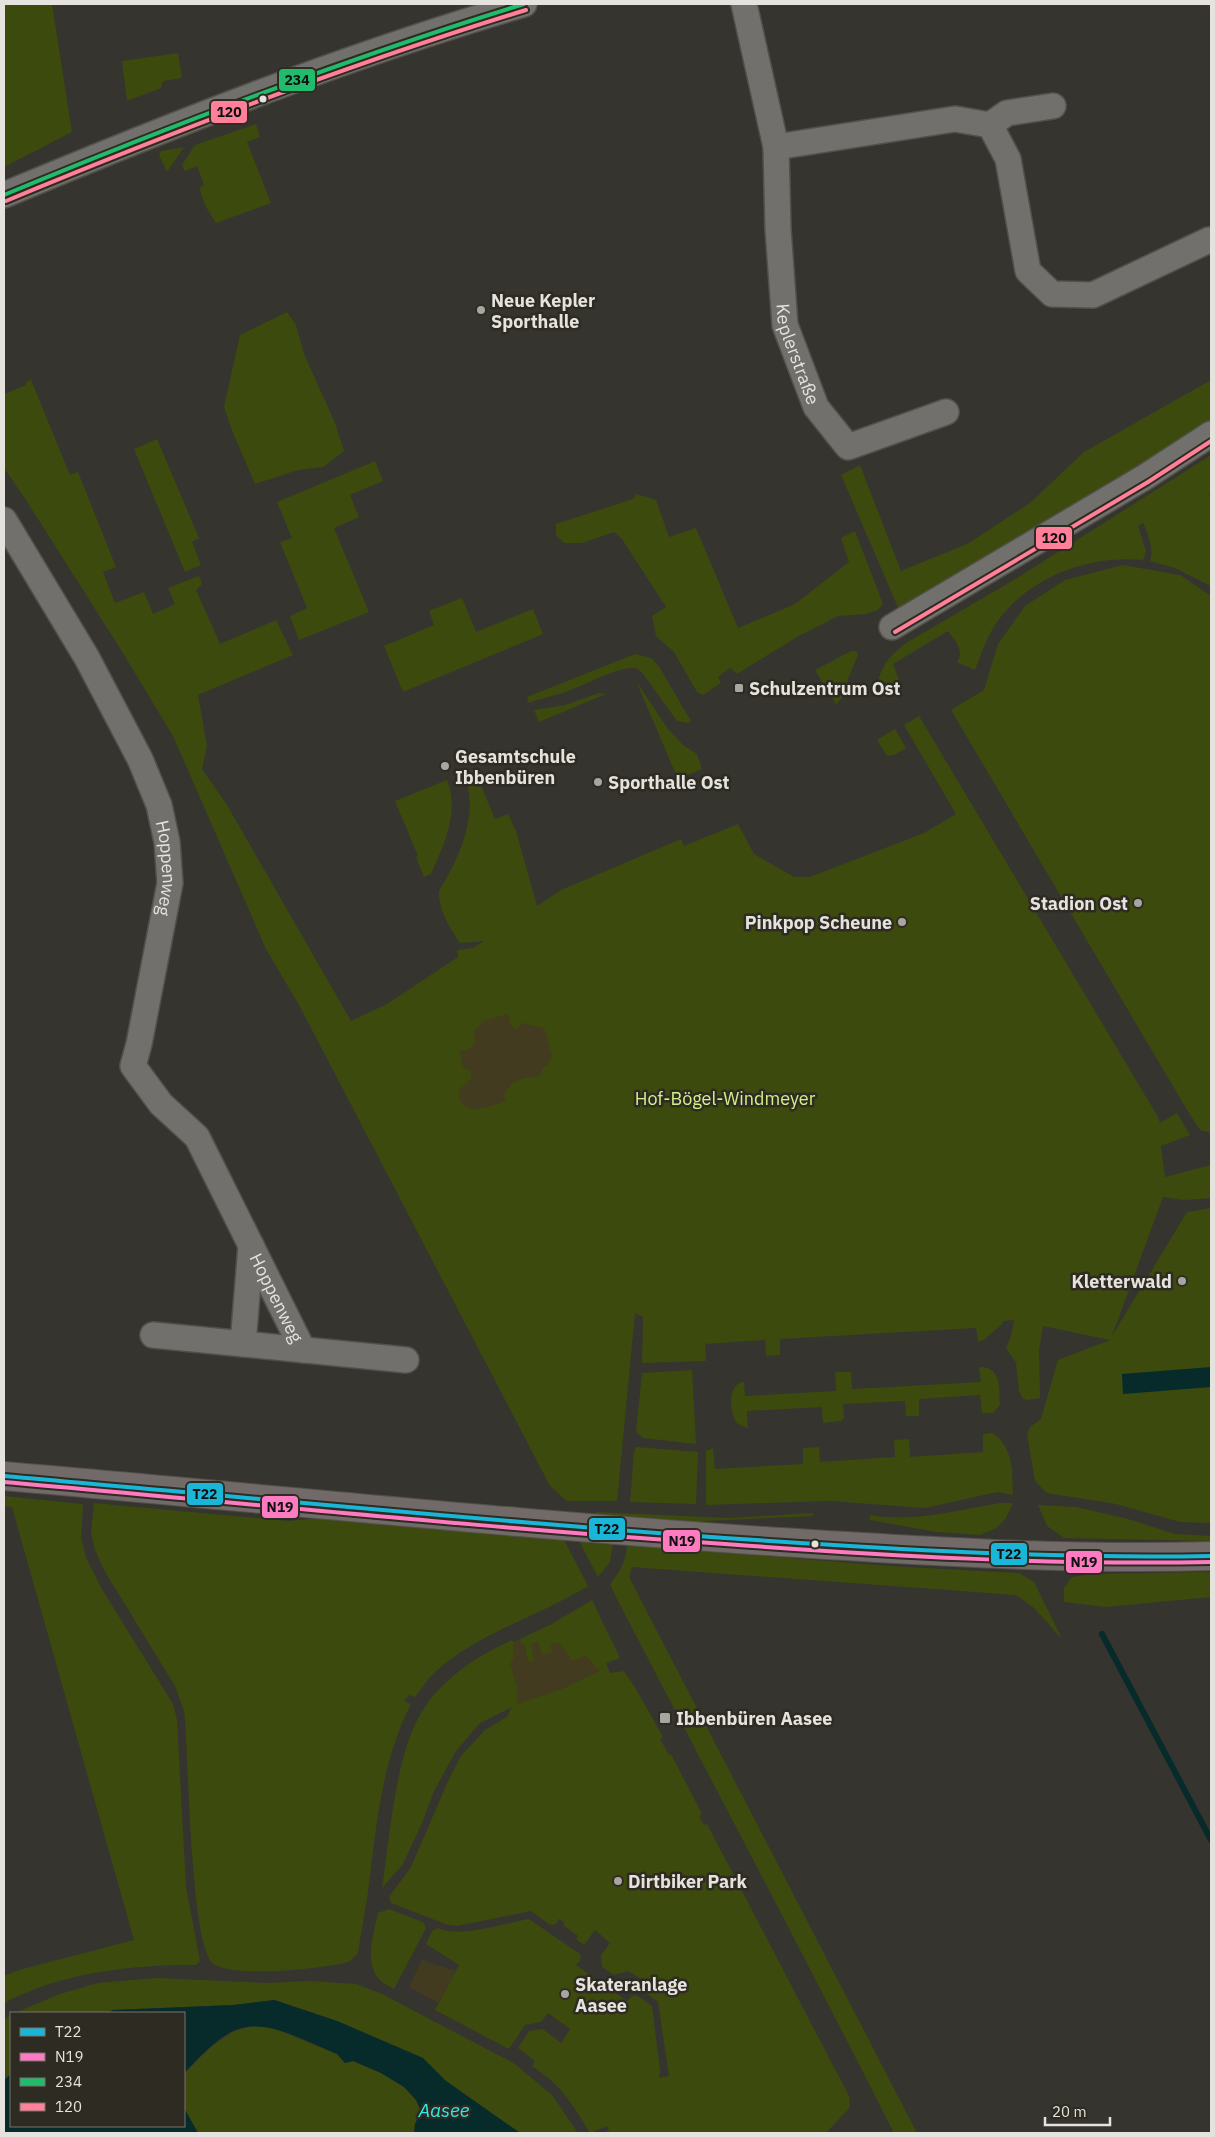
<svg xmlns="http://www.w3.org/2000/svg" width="1215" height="2137" font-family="'IBM Plex Sans',sans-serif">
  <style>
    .green { fill: #3c4a0e }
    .sand { fill: #433b1f }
    .water { fill: #072b2b }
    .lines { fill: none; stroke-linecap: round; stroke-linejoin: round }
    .stream { stroke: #072b2b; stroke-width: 6 }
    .minor-casing { stroke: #52504b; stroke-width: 28 }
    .major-casing { stroke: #52504b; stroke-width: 30 }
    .minor { stroke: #72706d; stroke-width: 25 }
    .major { stroke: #716a68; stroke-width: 28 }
    .bus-1-casing { stroke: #2e2b22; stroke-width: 8 }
    .bus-2-casing { stroke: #2e2b22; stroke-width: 8 }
    .bus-3-casing { stroke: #2e2b22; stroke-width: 8 }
    .bus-4-casing { stroke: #2e2b22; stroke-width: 8 }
    .bus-1 { stroke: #1ab6d8; stroke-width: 4 }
    .bus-2 { stroke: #fe7ac1; stroke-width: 4 }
    .bus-3 { stroke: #20bc6c; stroke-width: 4 }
    .bus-4 { stroke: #ff8098; stroke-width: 4 }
    .bus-dot { fill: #e6e3de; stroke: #2e2b22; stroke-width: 2 }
    .poi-dot { fill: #a8a6a1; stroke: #2e2b22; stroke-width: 2 }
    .labels { text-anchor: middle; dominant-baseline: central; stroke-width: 5; stroke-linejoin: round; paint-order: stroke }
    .poi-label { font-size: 18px; font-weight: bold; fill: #e6e3de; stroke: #2e2b22; text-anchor: start }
    .street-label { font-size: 18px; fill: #e6e3de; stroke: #2e2b22 }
    .park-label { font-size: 18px; fill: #d2f186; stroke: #2e2b22 }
    .water-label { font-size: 19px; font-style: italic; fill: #30eaea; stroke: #2e2b22 }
    .line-badge { stroke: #2e2b22; stroke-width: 2 }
    .pale-badge-label { font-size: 14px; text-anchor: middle; font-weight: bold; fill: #111 }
  </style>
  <rect width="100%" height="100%" fill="#36342f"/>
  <!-- green -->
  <path class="green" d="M 4,4 L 52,4 L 72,132 L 4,167 Z
    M 178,53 L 182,78 L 163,81 L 161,88 L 127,101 L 122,61 Z
    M 256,124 L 260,137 L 247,142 L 271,203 L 216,223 L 206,207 L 199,188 L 204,185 L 197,166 L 185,171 L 182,165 L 195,145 Z
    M 184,147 L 167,172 L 159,155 L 161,151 Z
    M 287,312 L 296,325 L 304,354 L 335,423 L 344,451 L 323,467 L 298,470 L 255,484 L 233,433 L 224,407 L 240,335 Z
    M 31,380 L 70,475 L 78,472 L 116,567 L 103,572 L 115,603 L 144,592 L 153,614 L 175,604 L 168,588 L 199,576 L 202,584 L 196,590 L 220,644 L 276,620 L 293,655 L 198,695 L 207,746 L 202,769 L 227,805 L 351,1021 L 387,1004 L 458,957 L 457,950 L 473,948 L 484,941 L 460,943 C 450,929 438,908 439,891 C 460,857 480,813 464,774 L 474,769 L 495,819 L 508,814 L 516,831 L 537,906 L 561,890 L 681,839 L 684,846 L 738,824 L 754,854 L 794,877 L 810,877 L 924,833 L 956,814 L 904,725 L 919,716 L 1158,1117 L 1160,1123 L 1177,1113 L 1190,1135 L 1161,1146 L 1165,1177 L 1211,1165 L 1211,1198 L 1184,1200 L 1163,1197 L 1112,1336 L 1187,1212 L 1211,1208 L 1211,1523 L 1180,1522 L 1116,1504 L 1047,1493 L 1035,1481 L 1027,1434 L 1030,1427 L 1041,1419 L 1058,1360 L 1110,1340 L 1043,1326 L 1039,1350 L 1040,1398 L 1027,1400 L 1022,1398 L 1019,1391 L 1016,1363 L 1006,1348 C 1010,1339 1013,1330 1014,1320 L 1003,1321 L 1002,1324 L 984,1340 L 978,1342 L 976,1328 L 780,1339 L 780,1355 L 766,1356 L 765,1340 L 705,1344 L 706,1361 L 642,1363 L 643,1317 L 635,1313 L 617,1501 L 567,1501 L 550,1486 L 299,1005 L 266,949 L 173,736 L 123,653 L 26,500 L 4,468 L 4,391 L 5,394 L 26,385 L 26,382 Z
    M 1211,380 L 1211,420 L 1104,491 L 900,612 L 841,475 L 860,465 L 901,571 L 969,543 L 1030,503 L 1084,452 Z
    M 157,439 L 199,538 L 192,542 L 201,565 L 185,572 L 134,449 Z
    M 1211,455 L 1211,489 L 1209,495 L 1211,498 L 1211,586 L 1175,568 L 1150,561 C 1154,549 1148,534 1143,523 L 1138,526 L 1146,551 L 1143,560 C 1091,555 1033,575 1000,618 C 988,633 982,652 975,670 L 957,662 C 965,651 955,641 948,631 L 893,664 L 900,683 L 884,693 L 877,684 C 882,665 891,654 906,643 L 1017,578 Z
    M 375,461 L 383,481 L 350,495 L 359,517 L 334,528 L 369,612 L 299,640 L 290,616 L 307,608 L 280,542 L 292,538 L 277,502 Z
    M 636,494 L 656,500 L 669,537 L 696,528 L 738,628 L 795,604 L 849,562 L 841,538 L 855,531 L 883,604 L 878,610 L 866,614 L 838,616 L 797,637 L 737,674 L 730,668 L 718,677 L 721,683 L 703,695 L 697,692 L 674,652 L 656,636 L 652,616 L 666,607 L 622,539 L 614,532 L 582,543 L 564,543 L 556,535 L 556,524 L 633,499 Z
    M 1123,565 L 1180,575 L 1211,596 L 1211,1133 L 1200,1130 L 1187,1110 L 951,710 L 984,690 L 998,644 L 1025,606 L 1065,580 Z
    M 462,598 L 476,632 L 533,609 L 543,634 L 403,692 L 384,646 L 434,625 L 429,611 Z
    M 851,651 L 856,651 L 858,655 L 848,679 L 846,694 L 836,704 L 815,670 Z
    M 635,654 L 651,658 L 658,665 L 691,721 L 687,723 L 677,721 L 644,675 C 641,672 639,668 634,668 C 617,666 578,689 559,694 C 549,697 539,699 529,703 L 527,697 Z
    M 636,681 L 668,729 L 683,745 L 697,754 L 702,769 L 678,779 Z
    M 599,693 L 606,694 L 539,722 L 534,710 L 565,705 Z
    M 895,729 L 906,748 L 894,755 L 887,756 L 877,740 Z
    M 447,780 C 460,813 444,844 431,874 L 424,877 L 416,857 L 418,856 L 395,801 Z
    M 979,1367 C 1002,1366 999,1389 1000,1405 L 993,1413 L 982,1413 L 980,1395 L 919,1399 L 919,1416 L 906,1416 L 905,1401 L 843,1404 L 844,1418 L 841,1421 L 823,1423 L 822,1407 L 747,1411 L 748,1429 C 745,1427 740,1425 737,1423 C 729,1414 727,1383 744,1382 L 745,1396 L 836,1391 L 835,1372 L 851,1372 L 852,1389 L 981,1382 Z
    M 692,1370 L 696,1444 L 643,1438 L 636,1432 L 642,1373 Z
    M 993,1433 C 1014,1449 1012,1471 1013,1495 L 997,1492 L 925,1508 L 829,1501 L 706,1505 L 706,1451 L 713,1448 L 715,1469 L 803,1464 L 803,1448 L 819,1447 L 820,1462 L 895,1457 L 894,1440 L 909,1439 L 910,1457 L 983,1452 L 983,1434 Z
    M 636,1447 L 698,1452 L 696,1504 L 630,1502 L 634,1452 Z
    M 4,1496 L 82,1504 L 83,1508 L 81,1538 L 86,1558 L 103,1591 L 173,1704 L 177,1720 L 186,1887 L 200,1961 L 196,1965 C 141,1965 86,1970 35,1989 C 24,1994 13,1997 4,2004 L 4,1976 L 19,1970 L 134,1940 L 12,1507 L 4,1506 Z
    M 94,1503 L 289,1521 L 330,1517 L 563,1538 L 588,1586 C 538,1617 479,1632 434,1673 C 427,1680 421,1689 415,1697 L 409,1695 L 404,1701 L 411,1704 C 381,1762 376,1829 368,1892 C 365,1912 361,1932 358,1953 C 356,1955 353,1959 350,1961 C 342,1966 291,1970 279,1971 C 261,1971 231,1973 215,1965 C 189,1953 189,1747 184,1711 L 175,1686 L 104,1570 L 95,1550 L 91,1533 Z
    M 1000,1503 L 1013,1503 L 1006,1518 L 997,1528 L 980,1535 L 937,1532 L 870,1520 L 870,1515 C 914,1523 957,1510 1000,1503 Z
    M 1038,1505 L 1076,1507 L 1128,1519 L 1175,1534 L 1211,1536 L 1211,1541 L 1064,1538 L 1047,1526 Z
    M 597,1512 L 728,1518 L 813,1513 L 813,1516 L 688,1522 L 594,1516 Z
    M 578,1539 L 613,1543 L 610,1562 L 598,1577 Z
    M 627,1545 L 889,1566 L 1019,1573 L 1034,1582 L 1062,1639 L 1034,1608 L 1016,1595 L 632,1567 L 629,1577 L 917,2133 L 894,2133 C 804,1955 711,1780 619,1603 L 610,1584 C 620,1572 626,1561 627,1545 Z
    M 1211,1572 L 1211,1597 L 1106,1607 L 1064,1602 L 1064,1588 L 1072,1577 L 1092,1574 Z
    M 592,1600 L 620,1658 L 606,1663 L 610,1673 L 624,1671 L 636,1689 L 663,1737 L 660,1739 L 669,1755 L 671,1754 L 702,1814 L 699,1817 L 704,1825 L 707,1824 L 849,2096 L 850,2107 L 826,2133 L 603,2133 L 609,2130 L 607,2126 L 590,2133 C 571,2102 563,2087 532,2066 L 535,2061 L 518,2048 L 529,2031 L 543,2029 L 561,2043 L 570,2029 L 548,2013 L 541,2022 L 525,2025 L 509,2049 L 435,2010 L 459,1965 L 426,1944 L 432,1931 L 438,1928 C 460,1939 504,1923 529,1919 L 580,1954 L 581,1959 L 576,1965 L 627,2001 L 631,1997 L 636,1995 L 652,2006 L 660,2071 L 659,2078 L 669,2076 L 658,2002 L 638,1987 L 643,1980 L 628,1971 L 614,1975 L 602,1967 L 601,1955 L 610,1943 L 595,1930 L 584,1945 L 576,1939 L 578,1936 L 563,1925 L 564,1922 L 559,1919 L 556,1924 L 550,1925 L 531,1911 L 457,1926 L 448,1925 L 391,1903 L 389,1897 L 411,1867 L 449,1779 L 461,1756 L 485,1730 L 507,1717 L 512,1707 L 480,1723 L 456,1751 L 434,1791 L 422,1823 L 403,1864 L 382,1888 C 390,1837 395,1753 423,1710 C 443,1678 478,1655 512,1640 L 513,1642 L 550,1625 Z
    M 389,1909 L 423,1922 L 426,1928 L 394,1989 C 389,1986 382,1983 378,1978 C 364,1960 374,1933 378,1913 Z
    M 156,1978 L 267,1983 L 310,1981 L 356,1984 L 382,1994 L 515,2064 L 552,2095 L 578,2133 L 520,2133 L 446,2081 L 423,2058 L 337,2021 L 275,2000 L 233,2005 L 113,2010 L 108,2013 L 15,2013 L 60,1994 L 98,1983 Z
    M 11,2015 L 11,2074 L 4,2080 L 4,2020 Z
    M 254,2025 L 268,2026 L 337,2054 L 345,2063 L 353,2061 L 381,2073 L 404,2087 L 416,2100 L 421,2111 L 415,2124 L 414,2133 L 198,2133 L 184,2108 L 185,2073 L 208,2049 L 232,2032 Z"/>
  <!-- sand -->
  <path class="sand" d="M 508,1014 L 511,1026 L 517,1030 L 522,1023 L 544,1028 L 552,1056 L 547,1066 L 543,1067 L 540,1076 C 521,1078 514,1078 504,1095 L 506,1101 C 489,1107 457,1119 459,1090 L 472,1078 L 470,1071 L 463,1067 L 460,1051 L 468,1050 L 475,1043 L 474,1031 L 484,1021 Z
    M 520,1639 L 522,1646 L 525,1645 L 528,1662 L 534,1661 L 531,1644 L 538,1641 L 542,1655 L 552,1652 L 550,1643 C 563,1641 566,1651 571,1660 L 577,1660 L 585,1655 L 600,1671 L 562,1689 L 517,1704 L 517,1688 L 510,1664 L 513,1659 L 513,1643 Z
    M 422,1960 L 455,1971 L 439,2003 L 409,1987 Z"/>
  <!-- water -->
  <path class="water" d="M 1211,1367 L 1211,1387 L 1123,1394 L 1122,1374 Z
    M 274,2000 L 337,2021 L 423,2058 L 446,2081 L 520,2133 L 414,2133 L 415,2124 L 421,2111 L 416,2100 L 404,2087 L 381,2073 L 353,2061 L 345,2063 L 337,2054 C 306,2042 264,2015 231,2032 C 214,2041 199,2058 185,2072 L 184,2077 L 184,2013 L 108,2013 L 113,2010 L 233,2005 Z
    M 11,2074 L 11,2126 L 184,2126 L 184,2108 L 198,2133 L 4,2133 L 4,2080 Z"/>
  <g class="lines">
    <!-- stream -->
    <path class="stream" d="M 1102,1634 L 1211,1840"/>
    <defs>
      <g id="minor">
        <path id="s1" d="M 744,4 L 776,147 L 778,229 L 785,325 L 816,407 L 848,447 L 946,412"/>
        <path d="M 990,125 L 1008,159 L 1028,271 L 1052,294 L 1093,295 L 1209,240"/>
        <path d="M 776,147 L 955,119 L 990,125 L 1007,113 L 1053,106"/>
        <path d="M 4,195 C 174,124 346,56 524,4"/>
        <path id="s2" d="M 4,520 L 87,658 L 140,759 L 159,805 L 167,842 L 170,883 L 139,1044 L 133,1066 L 161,1104 L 197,1137 L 303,1350"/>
        <path d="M 892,627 L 1145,477 L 1211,434"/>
        <path d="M 153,1335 L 406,1360"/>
        <path d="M 243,1344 L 251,1245"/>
      </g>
      <path id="major" d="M 4,1476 C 262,1498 521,1525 780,1542 C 923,1551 1067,1560 1211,1556"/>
    </defs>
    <!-- minor casing -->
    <use href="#minor" class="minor-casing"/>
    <!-- major casing -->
    <use href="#major" class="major-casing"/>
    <!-- minor -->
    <use href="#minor" class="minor"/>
    <!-- major -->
    <use href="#major" class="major"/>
    <defs>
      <path id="bus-1" d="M 4,1476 C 244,1497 484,1521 725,1538 C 887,1549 1049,1559 1211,1556"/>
      <path id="bus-2" d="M 4,1482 C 244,1503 484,1528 725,1544 C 887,1556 1049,1565 1211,1562"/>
      <path id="bus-3" d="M 4,195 C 175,124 347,58 524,4"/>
      <path id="bus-4" d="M 6,201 C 177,130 349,64 526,10
        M 895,632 L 1148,482 L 1211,441"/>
    </defs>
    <!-- bus-1 casing -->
    <use href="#bus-1" class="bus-1-casing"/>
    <!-- bus-2 casing -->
    <use href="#bus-2" class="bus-2-casing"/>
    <!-- bus-3 casing -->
    <use href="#bus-3" class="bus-3-casing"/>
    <!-- bus-4 casing -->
    <use href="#bus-4" class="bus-4-casing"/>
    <!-- bus-1 -->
    <use href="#bus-1" class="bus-1"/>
    <!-- bus-2 -->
    <use href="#bus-2" class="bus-2"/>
    <!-- bus-3 -->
    <use href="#bus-3" class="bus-3"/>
    <!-- bus-4 -->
    <use href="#bus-4" class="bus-4"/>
  </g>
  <!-- markers -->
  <g class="bus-dot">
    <circle cx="263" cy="99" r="4.5"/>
    <circle cx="815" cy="1544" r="4.5"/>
  </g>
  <g class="poi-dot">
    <circle cx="481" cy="310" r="5"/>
    <rect x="734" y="683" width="10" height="10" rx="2.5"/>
    <circle cx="445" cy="766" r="5"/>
    <circle cx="598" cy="782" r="5"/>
    <circle cx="1138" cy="903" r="5"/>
    <circle cx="902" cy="922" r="5"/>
    <circle cx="1182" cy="1281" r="5"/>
    <rect x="659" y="1712" width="12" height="12" rx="2.5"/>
    <circle cx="618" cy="1881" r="5"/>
    <circle cx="565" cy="1994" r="5"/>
  </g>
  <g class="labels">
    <!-- poi labels -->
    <g class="poi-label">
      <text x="491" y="300">Neue Kepler<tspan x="491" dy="21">Sporthalle</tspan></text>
      <text x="749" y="688">Schulzentrum Ost</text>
      <text x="455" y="756">Gesamtschule<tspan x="455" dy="21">Ibbenbüren</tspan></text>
      <text x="608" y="782">Sporthalle Ost</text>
      <text x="1128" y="903" text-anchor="end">Stadion Ost</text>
      <text x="892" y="922" text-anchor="end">Pinkpop Scheune</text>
      <text x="1172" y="1281" text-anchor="end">Kletterwald</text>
      <text x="676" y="1718">Ibbenbüren Aasee</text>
      <text x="628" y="1881">Dirtbiker Park</text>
      <text x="575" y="1984">Skateranlage<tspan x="575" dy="21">Aasee</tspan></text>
    </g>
    <!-- street labels -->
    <g class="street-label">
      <text stroke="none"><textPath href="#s1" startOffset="356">Keplerstraße</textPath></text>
      <text stroke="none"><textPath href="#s2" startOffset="389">Hoppenweg</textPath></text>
      <text stroke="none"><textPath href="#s2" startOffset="866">Hoppenweg</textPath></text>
    </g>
    <!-- park labels -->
    <g class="park-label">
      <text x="725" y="1098">Hof-Bögel-Windmeyer</text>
    </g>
    <!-- water labels -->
    <g class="water-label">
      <text x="444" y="2110">Aasee</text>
    </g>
  </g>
  <g class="line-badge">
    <rect x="278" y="68" width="38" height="24" rx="5" fill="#20bc6c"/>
    <rect x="210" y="100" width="38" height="24" rx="5" fill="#ff8098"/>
    <rect x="1035" y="526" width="38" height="24" rx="5" fill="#ff8098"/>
    <rect x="186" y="1482" width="38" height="24" rx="5" fill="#1ab6d8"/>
    <rect x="261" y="1495" width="38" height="24" rx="5" fill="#fe7ac1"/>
    <rect x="588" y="1517" width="38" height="24" rx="5" fill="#1ab6d8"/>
    <rect x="662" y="1529" width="39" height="24" rx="5" fill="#fe7ac1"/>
    <rect x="990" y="1542" width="38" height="24" rx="5" fill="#1ab6d8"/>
    <rect x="1065" y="1550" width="38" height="24" rx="5" fill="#fe7ac1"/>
  </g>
  <g class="pale-badge-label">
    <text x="297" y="85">234</text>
    <text x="229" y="117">120</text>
    <text x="1054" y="543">120</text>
    <text x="205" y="1499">T22</text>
    <text x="280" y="1512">N19</text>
    <text x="607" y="1534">T22</text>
    <text x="682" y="1546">N19</text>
    <text x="1009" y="1559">T22</text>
    <text x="1084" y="1567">N19</text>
  </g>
  <!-- border -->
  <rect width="1215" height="2137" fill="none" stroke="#e6e3de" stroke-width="10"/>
  <!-- legend -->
  <rect x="10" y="2012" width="175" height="115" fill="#2e2b22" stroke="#78756d"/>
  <rect x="20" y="2028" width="25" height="8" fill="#1ab6d8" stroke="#78756d"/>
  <text x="55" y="2037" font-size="15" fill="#e6e3de">T22</text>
  <rect x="20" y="2053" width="25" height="8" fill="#fe7ac1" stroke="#78756d"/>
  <text x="55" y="2062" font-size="15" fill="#e6e3de">N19</text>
  <rect x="20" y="2078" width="25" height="8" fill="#20bc6c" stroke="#78756d"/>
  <text x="55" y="2087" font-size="15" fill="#e6e3de">234</text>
  <rect x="20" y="2103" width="25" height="8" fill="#ff8098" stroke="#78756d"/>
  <text x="55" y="2112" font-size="15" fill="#e6e3de">120</text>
  <!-- scale -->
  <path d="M1045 2117v8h65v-8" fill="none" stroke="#e6e3de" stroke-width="2.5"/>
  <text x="1052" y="2117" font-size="15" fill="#e6e3de" stroke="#2e2b22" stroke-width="4" paint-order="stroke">20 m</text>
</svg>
